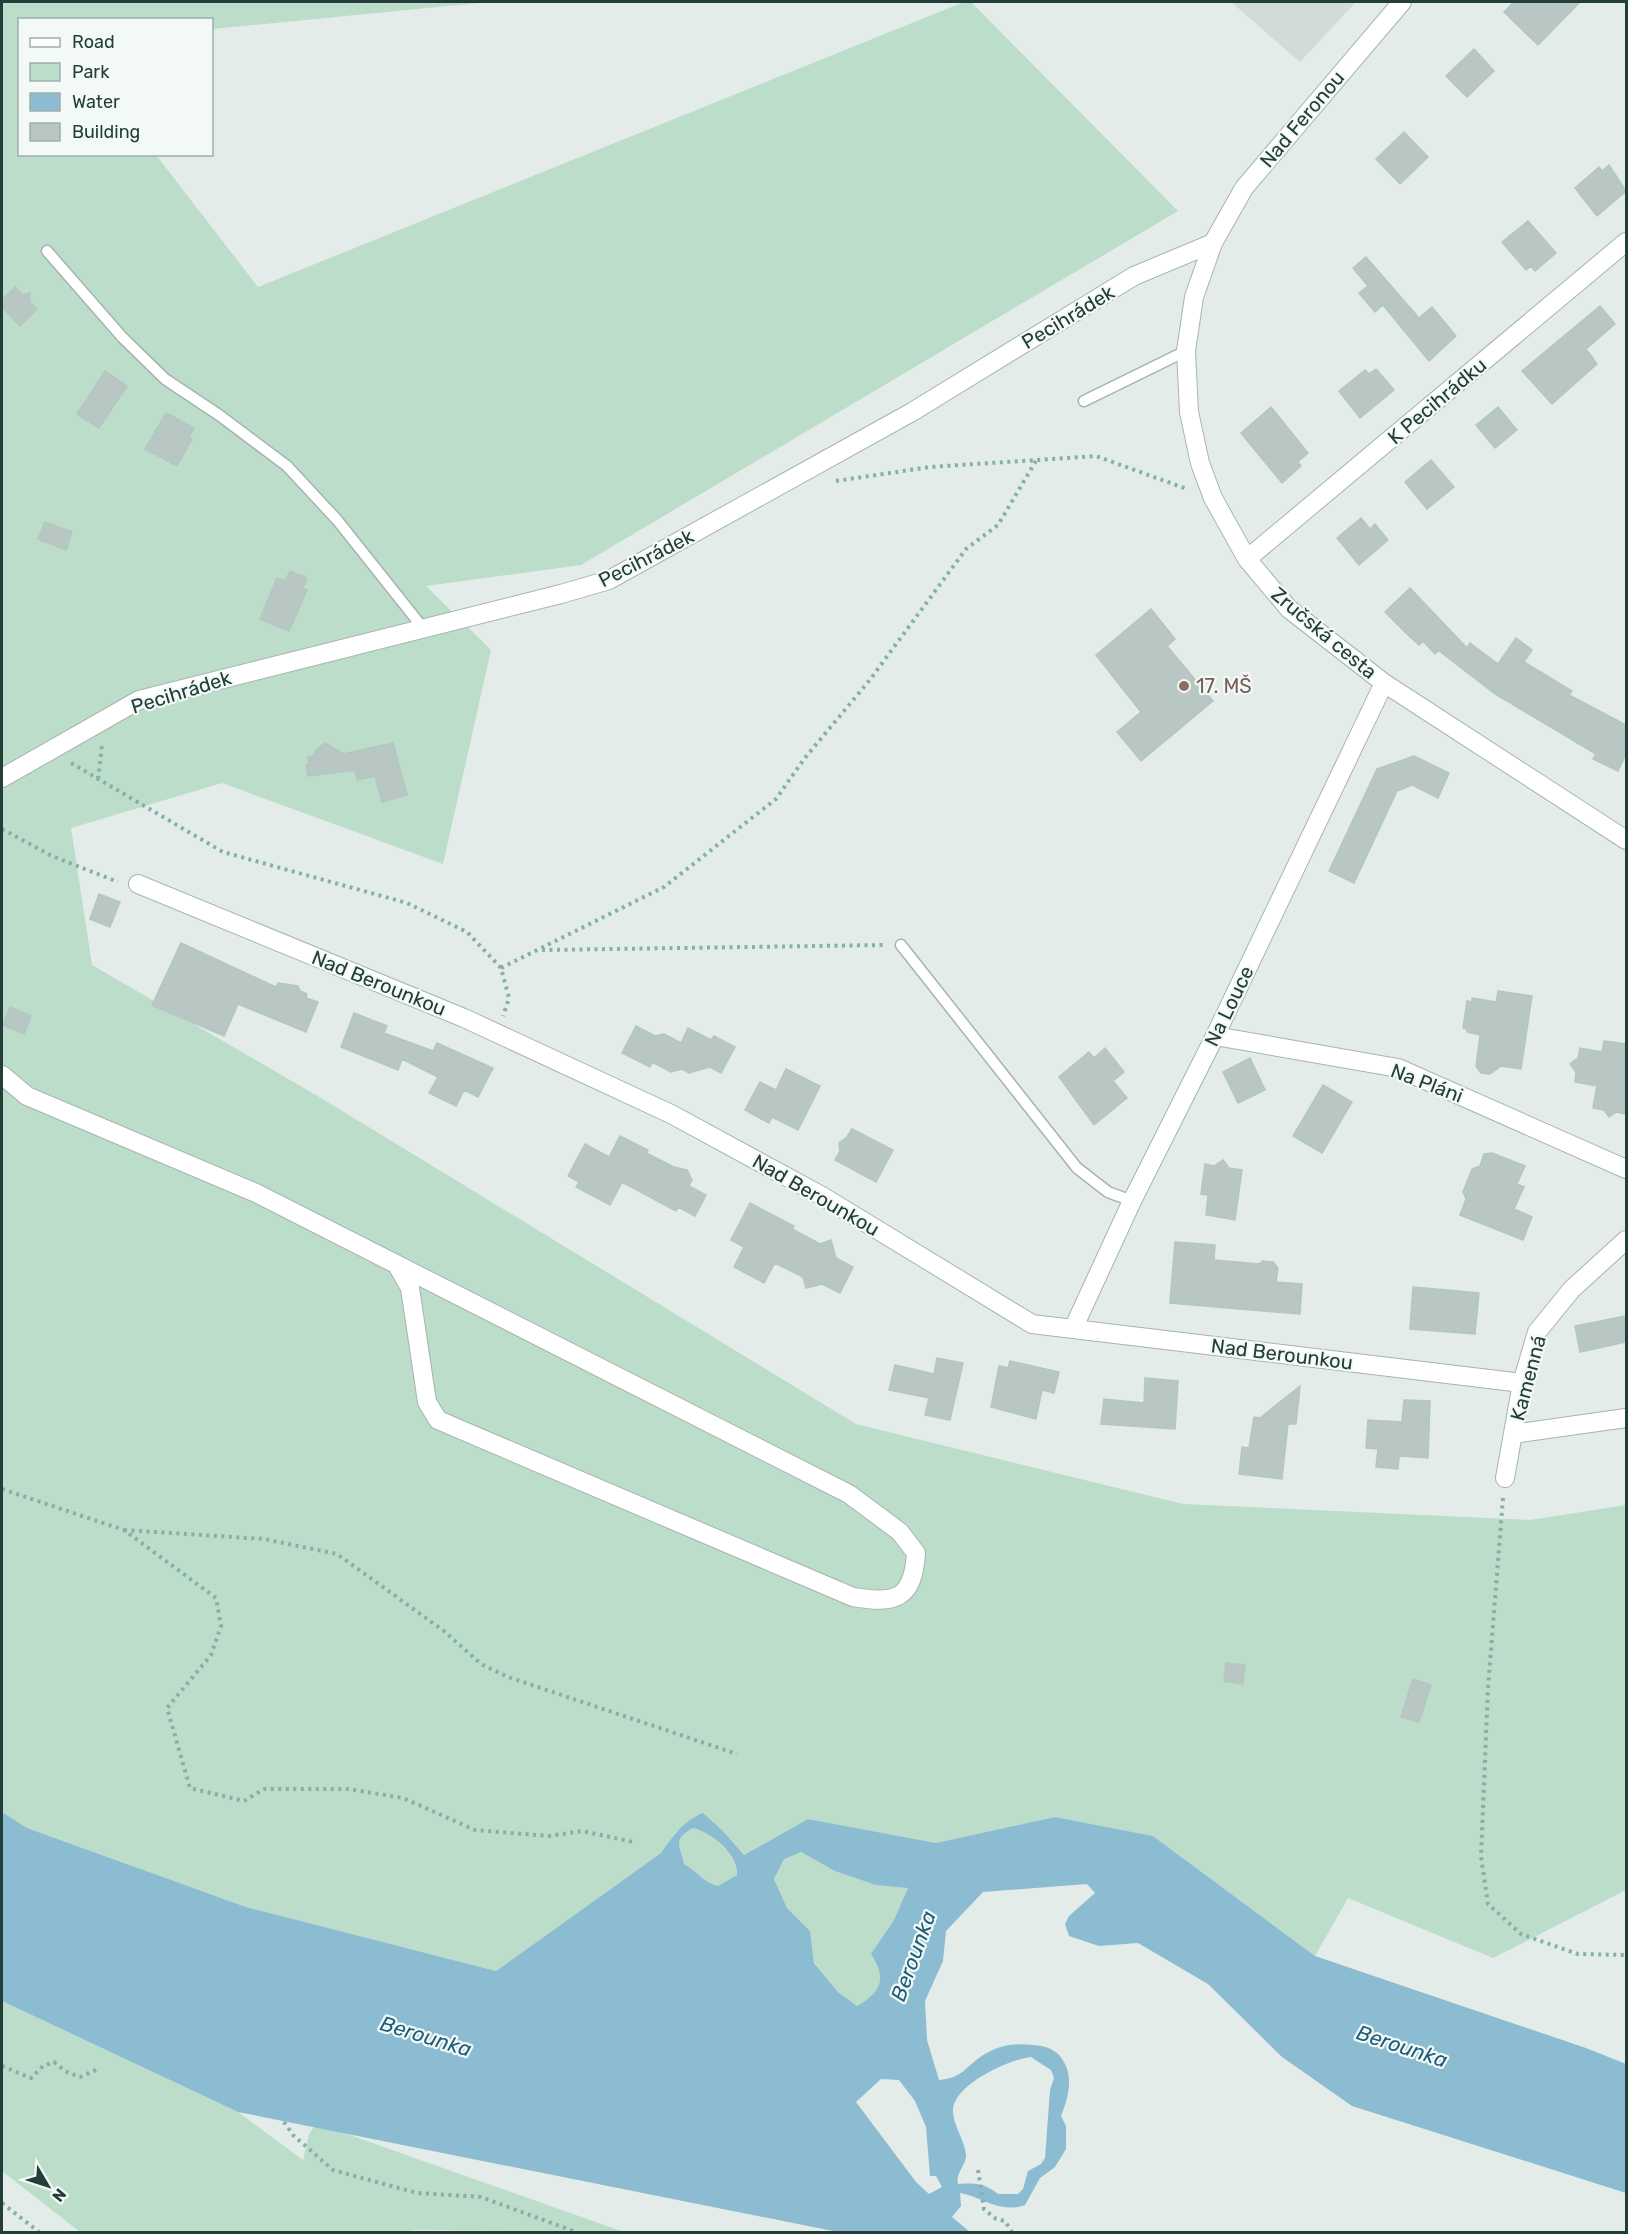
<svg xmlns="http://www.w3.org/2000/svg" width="1628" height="2234" font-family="Rubik,sans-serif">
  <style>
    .built { fill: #d1dcd9 }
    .green { fill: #bcddc9 }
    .water { fill: #8bbcd1; fill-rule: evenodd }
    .building { fill: #b8c7c3; stroke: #b5c6c1; stroke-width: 1.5 }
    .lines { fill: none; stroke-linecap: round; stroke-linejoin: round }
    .service-casing { stroke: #a6b4b1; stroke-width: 13 }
    .minor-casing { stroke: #a6b4b1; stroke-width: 20 }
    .path { stroke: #83b0a8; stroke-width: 4; stroke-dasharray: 3 4.5; stroke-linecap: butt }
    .service { stroke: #fff; stroke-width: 10 }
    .minor { stroke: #fff; stroke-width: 18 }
    .education-dot { fill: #8d6e63; stroke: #f3f9f7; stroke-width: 2 }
    .labels { text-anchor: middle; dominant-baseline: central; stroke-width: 4.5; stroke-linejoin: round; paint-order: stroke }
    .street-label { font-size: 20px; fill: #233e3a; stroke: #f3f9f7 }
    .education-label { font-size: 20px; fill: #785e54; stroke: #f3f9f7; text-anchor: start }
    .water-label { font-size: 21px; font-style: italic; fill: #1d5d79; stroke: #f3f9f7 }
  </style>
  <rect width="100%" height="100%" fill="#e3ece9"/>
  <!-- built -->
  <path class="built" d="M 1231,2 L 1356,2 L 1300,62 Z"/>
  <!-- green -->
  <path class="green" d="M 2,2 L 489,2 L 212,29 L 212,20 L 20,20 L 20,154 L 156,155 L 258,287 L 964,2 L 971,2 L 1178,211 L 581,565 L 426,586 L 491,650 L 443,864 L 222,783 L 71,828 L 92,965 L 321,1098 L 856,1424 L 1183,1504 L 1530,1520 L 1626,1505 L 1626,1890 L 1493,1958 L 1348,1898 L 1315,1956 L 1153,1836 L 1055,1817 L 936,1843 L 808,1819 L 744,1855 L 723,1831 L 703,1814 L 675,1833 L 661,1853 L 496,1971 L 246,1907 L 27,1828 L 2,1812 Z
    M 693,1828 C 711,1832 738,1855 737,1875 L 718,1886 C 704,1882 697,1871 684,1864 C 680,1844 672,1840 693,1828 Z
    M 801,1852 C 838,1873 866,1884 909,1888 L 894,1920 L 872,1953 C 887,1979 882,1992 857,2006 L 838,1992 L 814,1962 L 810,1931 L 787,1908 L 774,1879 L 784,1858 Z
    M 2,2001 L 238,2112 L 303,2160 L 309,2134 L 316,2123 L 624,2232 L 411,2230 L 414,2232 L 80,2232 L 2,2171 Z"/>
  <!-- water -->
  <path class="water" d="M 2,1812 L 27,1828 L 246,1907 L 496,1971 L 661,1853 C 673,1836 683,1821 703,1813 L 723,1831 L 744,1855 L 808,1819 L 936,1843 L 1055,1817 L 1153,1836 L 1315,1956 L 1586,2048 L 1626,2064 L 1626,2193 L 1352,2106 L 1282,2057 L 1208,1984 L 1138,1943 L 1099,1946 L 1069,1936 L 1065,1924 L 1069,1916 L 1095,1893 L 1087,1884 L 983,1892 L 946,1931 L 943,1961 L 925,2001 L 927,2040 L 939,2080 C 964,2078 966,2065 985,2054 C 1001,2044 1016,2043 1034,2045 C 1044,2046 1052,2048 1059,2055 C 1075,2073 1069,2096 1061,2116 L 1066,2126 L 1066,2149 L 1055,2167 L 1040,2178 L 1025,2205 C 1000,2214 982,2197 960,2193 L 961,2206 L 952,2217 L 970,2232 L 838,2232 L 238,2112 L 2,2001 ZM 693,1828 C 711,1832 739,1855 737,1875 L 718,1886 C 703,1882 697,1871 684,1864 C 680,1844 672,1840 693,1828 ZM 801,1852 L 835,1871 L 876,1885 L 908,1888 L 894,1920 L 871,1954 C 887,1978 882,1992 857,2006 L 838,1992 L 814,1963 L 810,1931 L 787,1908 L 774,1879 L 784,1859 ZM 1031,2057 L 1051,2070 L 1054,2078 L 1050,2090 L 1045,2158 L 1041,2164 L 1028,2171 L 1023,2189 L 1018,2194 L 998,2194 C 984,2183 975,2183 958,2184 C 955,2173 967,2164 966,2154 C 964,2139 952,2123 953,2109 C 955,2084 1010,2059 1031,2057 ZM 881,2079 L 899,2080 L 915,2101 L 926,2127 L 930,2176 L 936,2176 L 942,2187 L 929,2194 L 916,2182 L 856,2102 Z"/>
  <!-- building -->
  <path class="building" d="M 1514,2 L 1580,2 L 1538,45 L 1504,12 Z
    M 1474,49 L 1494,71 L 1467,97 L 1446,76 Z
    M 1404,132 L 1428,157 L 1400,184 L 1376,159 Z
    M 1609,165 L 1626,191 L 1597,216 L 1575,188 L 1599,167 L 1602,171 Z
    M 1528,221 L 1556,253 L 1535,271 L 1531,266 L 1526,270 L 1502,242 Z
    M 1366,257 L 1419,318 L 1432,307 L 1456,336 L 1429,361 L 1383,305 L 1375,312 L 1359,293 L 1368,286 L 1353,268 Z
    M 15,287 L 23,295 L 30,293 L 30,302 L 37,309 L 20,326 L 2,307 L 2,300 Z
    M 1600,306 L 1615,324 L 1586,349 L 1597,364 L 1552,404 L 1522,371 Z
    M 1376,369 L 1394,390 L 1360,418 L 1339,391 L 1365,370 L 1369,374 Z
    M 105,371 L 127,386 L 99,428 L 77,414 Z
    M 1271,407 L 1308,453 L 1298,462 L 1301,466 L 1282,483 L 1241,433 Z
    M 1498,407 L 1517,430 L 1495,448 L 1476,425 Z
    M 166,413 L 194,428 L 189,437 L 192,439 L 177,466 L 145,449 Z
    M 1431,460 L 1454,487 L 1427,509 L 1405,482 Z
    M 1361,518 L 1370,529 L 1375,524 L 1388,540 L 1359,565 L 1337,538 Z
    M 45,522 L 72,532 L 66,550 L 38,539 Z
    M 290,571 L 307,578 L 303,588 L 307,590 L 289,631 L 260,619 L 277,578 L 285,581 Z
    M 1410,588 L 1467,648 L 1470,643 L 1498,664 L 1516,638 L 1532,650 L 1524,662 L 1572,691 L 1569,695 L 1626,725 L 1626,754 L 1618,771 L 1593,759 L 1596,754 L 1495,694 L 1438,650 L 1435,654 L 1423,641 L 1419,645 L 1409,636 L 1385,612 Z
    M 1151,609 L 1175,639 L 1167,646 L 1213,701 L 1141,761 L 1117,732 L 1141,712 L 1096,655 Z
    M 325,743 L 344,754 L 393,743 L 407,795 L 382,802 L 375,776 L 357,780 L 355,770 L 308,776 L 306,765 L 309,764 L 308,757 L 313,756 L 317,749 Z
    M 1414,756 L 1449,773 L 1438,798 L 1412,785 L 1397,791 L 1354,883 L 1329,871 L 1377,769 Z
    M 99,894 L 120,902 L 110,927 L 90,919 Z
    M 181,943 L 276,987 L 278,983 L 298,986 L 300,991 L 307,994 L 306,998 L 318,1002 L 306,1032 L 238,1004 L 224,1036 L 152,1005 Z
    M 1498,991 L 1532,996 L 1521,1069 L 1501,1066 L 1490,1074 L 1481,1073 L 1476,1066 L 1480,1035 L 1467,1032 L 1467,1029 L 1463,1028 L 1467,1001 L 1472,1002 L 1472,998 L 1496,1002 Z
    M 10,1007 L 31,1016 L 24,1034 L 3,1025 Z
    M 354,1013 L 387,1026 L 384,1033 L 433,1051 L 437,1043 L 493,1068 L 478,1097 L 464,1090 L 456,1106 L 429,1093 L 438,1077 L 402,1059 L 398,1070 L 341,1047 Z
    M 636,1026 L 655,1036 L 664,1034 L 681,1043 L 688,1028 L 711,1040 L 714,1036 L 735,1047 L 721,1073 L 710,1067 L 689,1073 L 682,1069 L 671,1072 L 652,1062 L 650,1067 L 622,1053 Z
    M 1604,1041 L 1626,1044 L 1626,1114 L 1616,1112 L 1609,1117 L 1604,1110 L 1593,1108 L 1597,1086 L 1575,1082 L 1576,1072 L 1570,1064 L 1578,1058 L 1580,1048 L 1602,1052 Z
    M 1105,1048 L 1124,1072 L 1113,1081 L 1127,1098 L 1094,1125 L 1059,1077 L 1089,1052 L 1094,1058 Z
    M 1250,1058 L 1265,1090 L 1238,1103 L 1223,1072 Z
    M 786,1069 L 820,1086 L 798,1130 L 772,1117 L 769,1123 L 745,1110 L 760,1082 L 776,1090 Z
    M 1323,1085 L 1352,1102 L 1322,1153 L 1293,1136 Z
    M 852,1129 L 893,1150 L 876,1182 L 835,1160 L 840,1151 L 839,1143 L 847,1137 Z
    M 620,1136 L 648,1150 L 646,1153 L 674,1167 L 687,1170 L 692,1180 L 689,1186 L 706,1195 L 695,1216 L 678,1207 L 676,1211 L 622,1182 L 610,1205 L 576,1187 L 579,1182 L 568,1176 L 585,1144 L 609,1157 Z
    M 1492,1153 L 1525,1166 L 1517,1184 L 1524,1187 L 1514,1209 L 1532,1217 L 1523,1240 L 1460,1215 L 1466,1199 L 1463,1192 L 1472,1169 L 1480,1166 L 1484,1154 Z
    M 1223,1160 L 1229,1168 L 1242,1170 L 1235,1220 L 1206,1215 L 1208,1195 L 1201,1194 L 1205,1164 L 1214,1166 Z
    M 750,1203 L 794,1226 L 792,1229 L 820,1244 L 831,1240 L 836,1258 L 853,1267 L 840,1293 L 822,1284 L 806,1288 L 803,1277 L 775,1263 L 764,1283 L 734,1267 L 744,1247 L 731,1240 Z
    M 1175,1242 L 1215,1245 L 1214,1260 L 1259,1264 L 1263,1261 L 1273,1262 L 1278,1268 L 1276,1282 L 1302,1284 L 1300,1314 L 1170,1303 Z
    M 1413,1287 L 1479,1293 L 1475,1334 L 1410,1329 Z
    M 1626,1316 L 1626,1342 L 1580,1352 L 1575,1326 Z
    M 937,1358 L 963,1363 L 950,1420 L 925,1415 L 929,1398 L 889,1390 L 895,1365 L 934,1374 Z
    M 1010,1361 L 1059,1372 L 1054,1393 L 1042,1390 L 1036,1419 L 991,1407 L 999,1366 L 1008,1368 Z
    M 1145,1378 L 1178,1381 L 1175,1429 L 1101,1424 L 1104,1399 L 1144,1403 Z
    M 1300,1386 L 1296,1424 L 1288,1424 L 1282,1479 L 1239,1474 L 1242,1447 L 1249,1448 L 1254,1417 L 1260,1418 Z
    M 1404,1400 L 1430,1401 L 1428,1458 L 1399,1456 L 1398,1469 L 1376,1467 L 1378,1449 L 1366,1448 L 1368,1420 L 1402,1422 Z
    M 1226,1663 L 1245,1665 L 1243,1684 L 1224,1681 Z
    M 1413,1679 L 1431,1685 L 1419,1722 L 1401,1717 Z"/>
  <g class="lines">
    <defs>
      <path id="service" d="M 47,251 L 122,337 L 165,379 L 219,415 L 287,466 L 338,521 L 423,628
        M 1084,401 L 1186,351
        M 901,945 L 1077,1168 L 1108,1192 L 1132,1201"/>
      <path id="minor" d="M 1402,2 L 1244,188 L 1213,243 L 1194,297 L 1186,351 L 1189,412 L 1200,463 L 1213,498 L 1247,559 L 1289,609 L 1384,683 L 1626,840
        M 1247,559 L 1626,242
        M 2,778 L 139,700 L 561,594 L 609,580 L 912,412 L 1134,276 L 1213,243
        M 138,884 L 464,1018 L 671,1114 L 822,1196 L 1032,1324 L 1522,1383
        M 1215,1036 L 1398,1068 L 1626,1169
        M 2,1075 L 27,1096 L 256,1193 L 849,1494 L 900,1532 L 916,1553 C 913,1600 895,1604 853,1597 L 438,1420 L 427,1402 L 410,1288 L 397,1265
        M 1073,1329 L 1132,1201 L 1215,1036 L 1384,683
        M 1513,1434 L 1626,1418
        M 1505,1478 L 1522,1383 L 1537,1332 L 1572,1289 L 1626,1240"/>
    </defs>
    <!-- service casing -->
    <use href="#service" class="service-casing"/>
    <!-- minor casing -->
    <use href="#minor" class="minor-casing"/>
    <!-- path -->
    <path class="path" d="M 836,481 L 930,467 L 1096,456 L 1187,489
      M 71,763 L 223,852 L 407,903 L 467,932 L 501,968 L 509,998 L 503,1016
      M 98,779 L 102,745
      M 2,829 L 52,856 L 118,882
      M 542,950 L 885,945
      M 501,968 L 664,887 L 776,799 L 804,759 L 869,681 L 966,549 L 998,525 L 1037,459
      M 2,1489 L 124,1530 L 216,1598 L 221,1626 L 211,1655 L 167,1708 L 190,1788 L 244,1801 L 264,1789 L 349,1789 L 403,1798 L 475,1830 L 549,1836 L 582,1831 L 633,1842
      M 1503,1498 L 1488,1688 L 1481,1856 L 1488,1904 L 1521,1934 L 1578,1954 L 1626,1955
      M 124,1530 L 264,1539 L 337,1554 L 444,1631 L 481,1664 L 508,1677 L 737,1754
      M 2,2066 L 31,2078 L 43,2066 L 54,2062 L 65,2071 L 80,2077 L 98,2069
      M 284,2122 L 293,2135 L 333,2170 L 417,2193 L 481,2197 L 576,2232
      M 978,2170 L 984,2209 L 996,2219 L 1005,2221 L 1012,2232
      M 2,2203 L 39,2232"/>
    <!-- service -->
    <use href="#service" class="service"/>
    <!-- minor -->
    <use href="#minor" class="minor"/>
  </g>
  <!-- markers -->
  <circle class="education-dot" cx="1184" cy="686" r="6"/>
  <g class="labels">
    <!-- street labels -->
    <g class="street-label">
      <text transform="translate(1302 119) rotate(-50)">Nad Feronou</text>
      <text transform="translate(1068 317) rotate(-31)">Pecihrádek</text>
      <text transform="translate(1437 401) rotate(-40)">K Pecihrádku</text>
      <text transform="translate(646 558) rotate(-27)">Pecihrádek</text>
      <text transform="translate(1324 633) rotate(40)">Zručská cesta</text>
      <text transform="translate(181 692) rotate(-17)">Pecihrádek</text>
      <text transform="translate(379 983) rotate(22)">Nad Berounkou</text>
      <text transform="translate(1229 1006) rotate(-64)">Na Louce</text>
      <text transform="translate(1427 1083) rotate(21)">Na Pláni</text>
      <text transform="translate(816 1195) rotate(30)">Nad Berounkou</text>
      <text transform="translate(1282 1354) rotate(7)">Nad Berounkou</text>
      <text transform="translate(1528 1378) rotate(-75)">Kamenná</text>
    </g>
    <!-- education labels -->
    <g class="education-label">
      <text x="1196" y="686">17. MŠ</text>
    </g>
    <!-- water labels -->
    <g class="water-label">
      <text transform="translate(913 1956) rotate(-70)">Berounka</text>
      <text transform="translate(426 2036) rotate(17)">Berounka</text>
      <text transform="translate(1402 2046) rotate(18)">Berounka</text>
    </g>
  </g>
  <!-- border -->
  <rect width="1628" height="2234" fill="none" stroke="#233e3a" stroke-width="6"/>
  <!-- legend -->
  <rect x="18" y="18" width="195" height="138" fill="#f3f9f7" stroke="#a0aeab" stroke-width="1.5"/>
  <rect x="30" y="38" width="30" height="9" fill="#ffffff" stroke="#a0aeab" stroke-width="1.5"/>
  <text x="72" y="48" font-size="18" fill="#233e3a">Road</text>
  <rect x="30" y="63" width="30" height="18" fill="#bcddc9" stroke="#a0aeab" stroke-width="1.5"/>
  <text x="72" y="78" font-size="18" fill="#233e3a">Park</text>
  <rect x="30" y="93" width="30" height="18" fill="#8bbcd1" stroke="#a0aeab" stroke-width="1.5"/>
  <text x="72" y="108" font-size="18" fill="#233e3a">Water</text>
  <rect x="30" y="123" width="30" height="18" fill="#b8c7c3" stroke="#a0aeab" stroke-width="1.5"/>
  <text x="72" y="138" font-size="18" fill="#233e3a">Building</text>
  <!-- north arrow -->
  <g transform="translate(48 2186) rotate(129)" stroke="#f3f9f7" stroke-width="4.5" paint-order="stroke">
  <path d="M0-4.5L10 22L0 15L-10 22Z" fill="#233e3a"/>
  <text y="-9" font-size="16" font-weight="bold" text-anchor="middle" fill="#233e3a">N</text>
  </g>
</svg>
